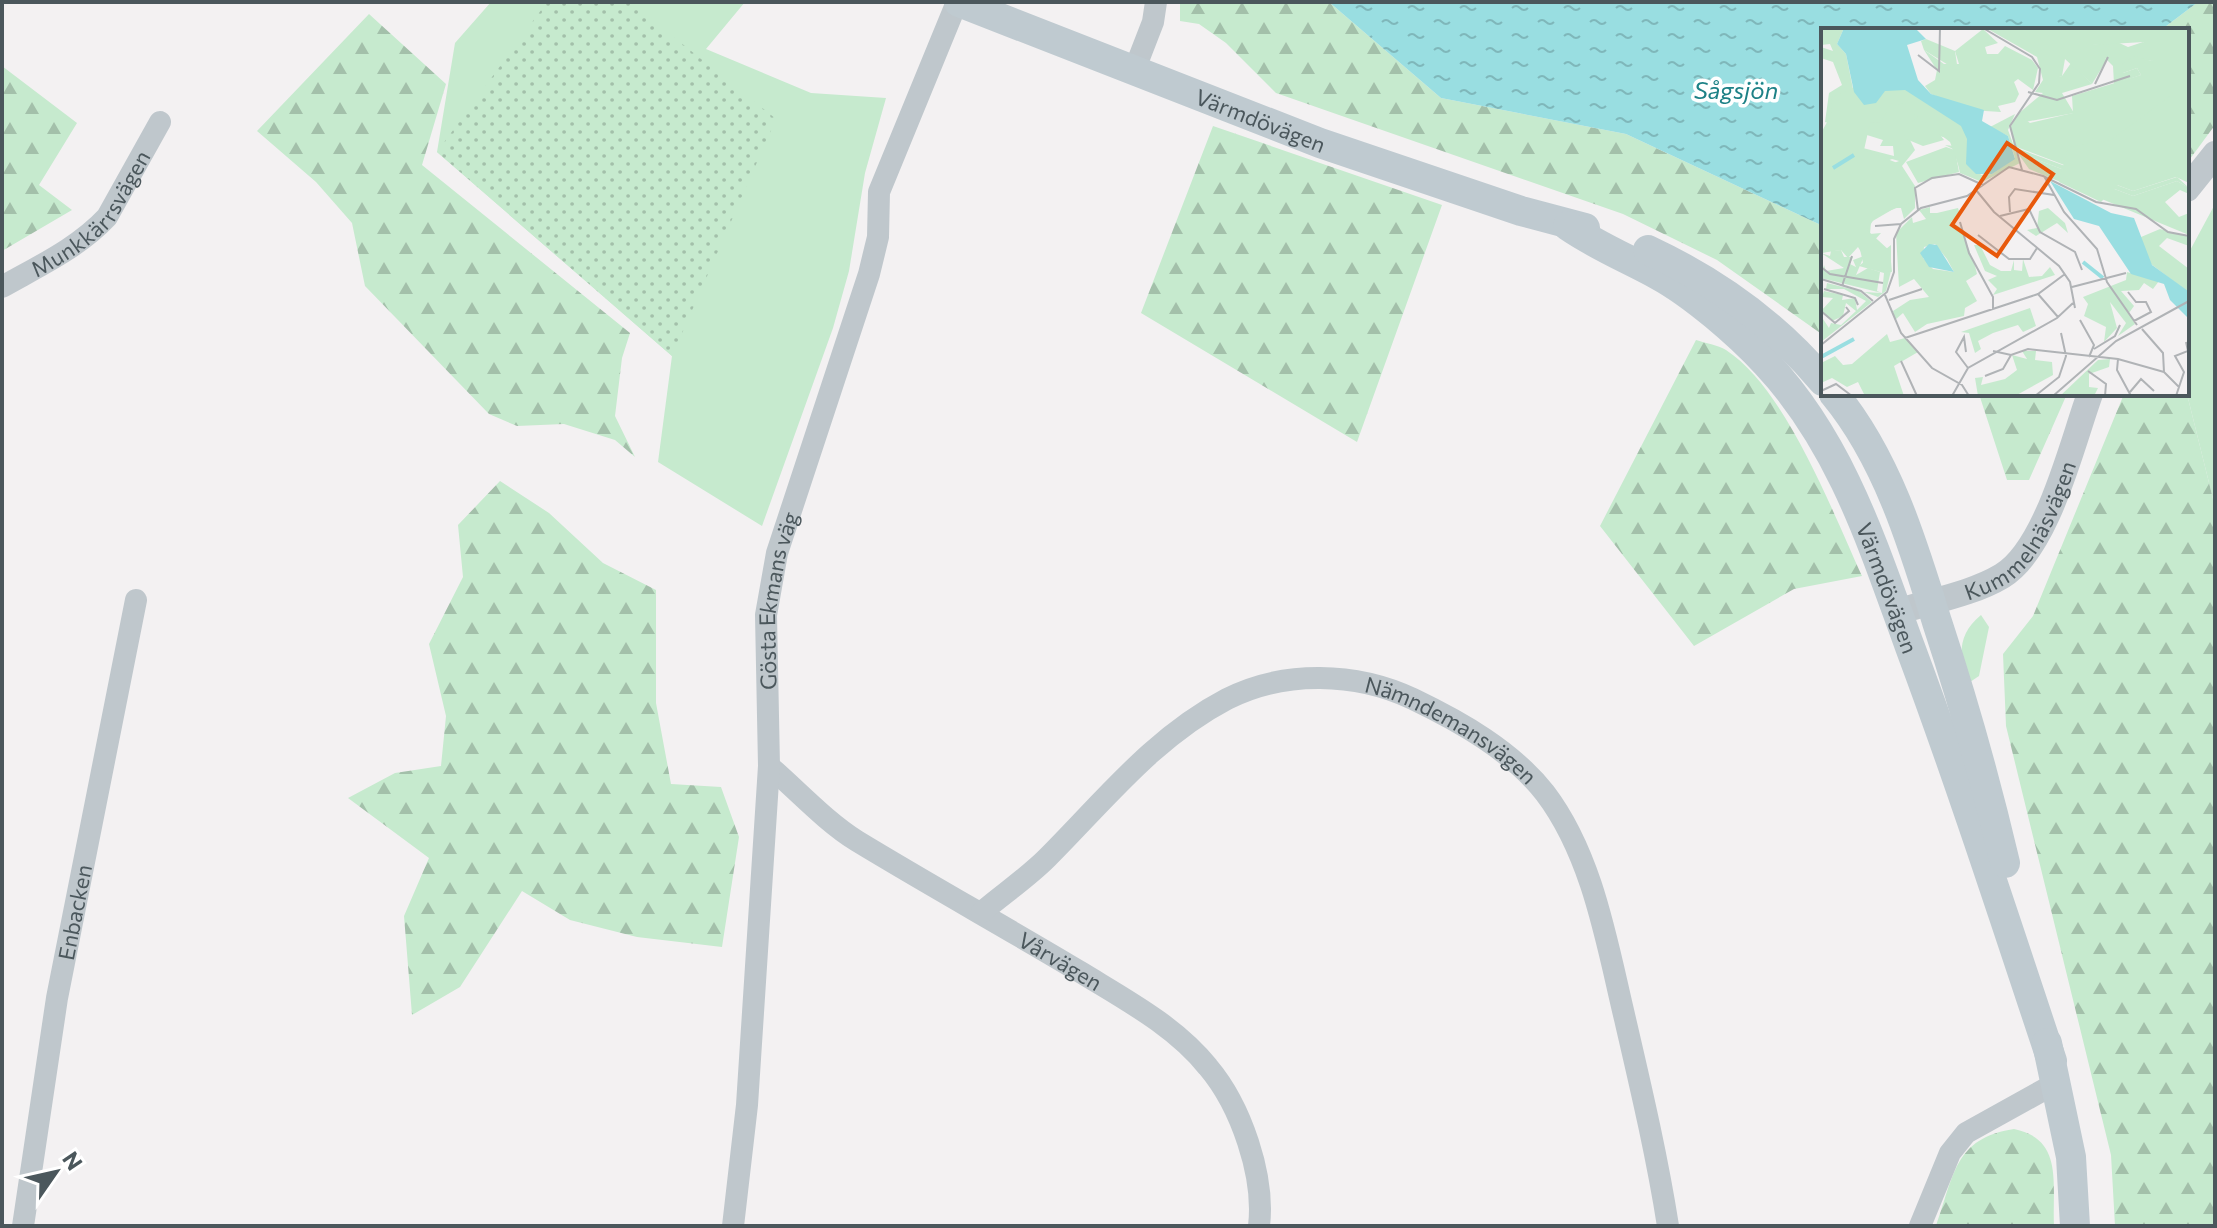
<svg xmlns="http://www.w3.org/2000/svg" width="2217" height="1228" font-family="Commissioner,sans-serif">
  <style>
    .grass { fill: #c6eace }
    .forest { fill: url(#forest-firs) }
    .park { fill: url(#park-dots) }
    .water { fill: url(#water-ripples) }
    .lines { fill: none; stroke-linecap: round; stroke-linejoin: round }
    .minor { stroke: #bfc7cc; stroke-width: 22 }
    .tertiary { stroke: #bfc7cc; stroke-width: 26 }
    .secondary { stroke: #bfcad0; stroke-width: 30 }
    .labels { text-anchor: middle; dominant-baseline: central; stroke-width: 7; stroke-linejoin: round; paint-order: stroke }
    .street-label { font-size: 22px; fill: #4b575c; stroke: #fff }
    .water-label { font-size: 24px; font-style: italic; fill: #1d8186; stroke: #fff }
    .inset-river { fill: none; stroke: #99dee1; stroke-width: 4 }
    .inset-road { fill: none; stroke: #b0b3b6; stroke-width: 2 }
    .view { fill: #e8590c; fill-opacity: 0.15; stroke: #e8590c; stroke-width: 4 }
    .inset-edge { fill: none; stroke: #4b575c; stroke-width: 4 }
  </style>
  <defs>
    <pattern id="forest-firs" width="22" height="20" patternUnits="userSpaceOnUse" patternTransform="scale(2)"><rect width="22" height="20" fill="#c6eace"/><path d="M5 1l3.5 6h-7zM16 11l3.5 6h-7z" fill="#a3c0aa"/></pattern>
    <pattern id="park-dots" width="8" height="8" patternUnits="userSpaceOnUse" patternTransform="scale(2)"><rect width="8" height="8" fill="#c6eace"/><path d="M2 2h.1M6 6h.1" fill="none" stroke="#a3c0aa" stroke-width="1.8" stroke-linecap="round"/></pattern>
    <pattern id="water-ripples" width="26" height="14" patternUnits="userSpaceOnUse" patternTransform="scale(2)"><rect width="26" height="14" fill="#99dee1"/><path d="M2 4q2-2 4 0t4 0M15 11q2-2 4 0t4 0" fill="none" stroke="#7fb7ba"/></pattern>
  </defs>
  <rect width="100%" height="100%" fill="#f3f1f2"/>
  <!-- grass -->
  <path class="grass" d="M 491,2 L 745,2 L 706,49 L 811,93 L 886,98 L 865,173 L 849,271 L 833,328 L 762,526 L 658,462 L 672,356 L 437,152 L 455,43 Z
    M 2215,204 L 2215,507 L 2187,394 L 2187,256 Z
    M 1981,615 L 1989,627 L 1979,676 L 1967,684 C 1959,655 1957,635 1981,615 Z"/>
  <!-- forest -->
  <path class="forest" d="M 1180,2 L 1329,2 L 1441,98 L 1626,134 L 1823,226 L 1823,335 L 1717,260 L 1623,214 L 1276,93 L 1226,43 L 1199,24 L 1180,21 Z
    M 2198,2 L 2215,2 L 2215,125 L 2187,163 L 2187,30 L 2161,30 Z
    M 369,14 L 446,84 L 422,165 L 630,333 L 622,358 L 615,416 L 635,457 L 615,440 L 564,424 L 517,426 L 489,414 L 365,286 L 352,223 L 316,182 L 257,131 Z
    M 2,66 L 77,123 L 39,185 L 72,210 L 2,251 Z
    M 1213,126 L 1442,205 L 1357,442 L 1141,313 Z
    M 1696,340 C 1705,343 1718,345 1726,350 C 1786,389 1832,511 1862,576 L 1794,589 L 1694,646 L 1600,526 Z
    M 1979,394 L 2067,394 L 2029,480 L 2007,480 Z
    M 2124,394 L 2187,394 L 2215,507 L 2215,1226 L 2115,1226 L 2111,1155 L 2006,726 L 2003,654 L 2033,616 Z
    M 500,481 L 549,513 L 603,563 L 656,590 L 656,703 L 671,784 L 721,787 L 739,837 L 722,947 L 637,937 L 570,920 L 522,891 L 460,987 L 412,1015 L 404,916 L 429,858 L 348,798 L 395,773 L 441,766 L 446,716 L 429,644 L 463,577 L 458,525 Z
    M 2014,1129 C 2064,1139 2052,1184 2054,1226 L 1936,1226 C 1954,1176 1954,1138 2014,1129 Z"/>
  <!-- park -->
  <path class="park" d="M 547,2 L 630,2 L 776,119 L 672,356 L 437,152 Z"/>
  <!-- water -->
  <path class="water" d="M 1329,2 L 2198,2 L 2161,30 L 1823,30 L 1823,226 L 1626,134 L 1441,98 Z"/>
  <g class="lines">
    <!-- minor -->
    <g class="minor">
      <path d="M 1134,71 L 1153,22 L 1156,2"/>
      <path id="s1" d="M 2,287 C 39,266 78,248 107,217 L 160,122"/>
      <path id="s2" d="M 769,766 C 797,790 825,821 857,841 C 931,886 1007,928 1082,973 C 1126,1000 1175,1026 1208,1067 C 1241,1106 1265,1176 1259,1226"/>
      <path id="s3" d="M 982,912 C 1003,894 1027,878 1047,858 C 1104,801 1154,737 1227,699 C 1284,670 1356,672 1413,699 C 1461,722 1512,751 1545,793 C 1593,856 1607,944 1625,1019 C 1641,1088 1657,1156 1668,1226"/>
      <path id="s4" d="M 23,1226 L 57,998 L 136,600"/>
      <path id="s5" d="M 733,1226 L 747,1105 L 769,766 L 766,615 L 777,553 L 869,274 L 878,237 L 879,192 L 957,2"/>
      <path d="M 1920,1226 L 1950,1153 L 1966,1133 L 2056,1083"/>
    </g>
    <!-- tertiary -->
    <g class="tertiary">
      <path d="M 2187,189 L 2215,154"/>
      <path id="s6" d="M 1897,612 C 1931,601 1972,594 2002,576 C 2048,548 2072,443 2090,394"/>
    </g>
    <!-- secondary -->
    <g class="secondary">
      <path id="s7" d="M 959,2 L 1320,143 L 1521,211 L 1585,228"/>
      <path id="s8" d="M 1568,226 C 1597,246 1627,258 1658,275 C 1693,294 1739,334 1766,363 C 1842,444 1873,546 1910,647 C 1961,784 2006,923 2052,1061"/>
      <path d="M 1648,250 C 1714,281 1776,325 1823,381"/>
      <path d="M 1834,394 C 1887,458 1913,544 1937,622 C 1963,701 1986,782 2005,863"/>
      <path d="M 2047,1043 L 2071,1157 L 2075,1226"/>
    </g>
  </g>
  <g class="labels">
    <!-- street labels -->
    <g class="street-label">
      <text stroke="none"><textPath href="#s7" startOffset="324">Värmdövägen</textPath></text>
      <text stroke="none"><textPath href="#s1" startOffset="118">Munkkärrsvägen</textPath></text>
      <text stroke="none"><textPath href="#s6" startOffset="158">Kummelnäsvägen</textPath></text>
      <text stroke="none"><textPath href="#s8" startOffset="500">Värmdövägen</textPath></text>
      <text stroke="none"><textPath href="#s5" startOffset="628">Gösta Ekmans väg</textPath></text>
      <text stroke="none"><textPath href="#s3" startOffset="566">Nämndemansvägen</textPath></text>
      <text stroke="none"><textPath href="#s4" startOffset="318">Enbacken</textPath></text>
      <text stroke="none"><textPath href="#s2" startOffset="352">Vårvägen</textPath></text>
    </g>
    <!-- water labels -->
    <g class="water-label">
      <text x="1736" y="89">Sågsjön</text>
    </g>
  </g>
  <!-- overview -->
  <g transform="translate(1821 28)">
    <rect width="368" height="368" fill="#f3f1f2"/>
    <path d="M 294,13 L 307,19 L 322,14 L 334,26 L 331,33 L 313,30 L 303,36 L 302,45 L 316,40 L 320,47 L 293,56 L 292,38 L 271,17 ZM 250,35 L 271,56 L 241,65 L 253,85 L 204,94 L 197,86 L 222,65 L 214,64 L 222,52 L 241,48 ZM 193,119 L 312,163 L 356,149 L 368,160 L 356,153 L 312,168 L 196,124 ZM 20,222 L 23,229 L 32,229 L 29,236 L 35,239 L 32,232 L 43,228 L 35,247 L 47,240 L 59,244 L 56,263 L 61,265 L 0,250 L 3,237 L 5,243 L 23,240 L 0,225 L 9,228 L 10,223 ZM 6,255 L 38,263 L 51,274 L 0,314 L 0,288 L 8,300 L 10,295 L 20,297 L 35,283 L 25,275 L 22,288 L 11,293 L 0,283 L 12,270 L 1,269 L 3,263 L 22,267 L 21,272 L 34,270 L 36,282 L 45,273 L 23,261 L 5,261 Z" fill="#c6eace"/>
    <path d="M 0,0 L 23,0 L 16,16 L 25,26 L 32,61 L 84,62 L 144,115 L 82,98 L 94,122 L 81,138 L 94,158 L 94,180 L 83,191 L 80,180 L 74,180 L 50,194 L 49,206 L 60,205 L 52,214 L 65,221 L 70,217 L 70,243 L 65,263 L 57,269 L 43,264 L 61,265 L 63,245 L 38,238 L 45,232 L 37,219 L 27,230 L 20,222 L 0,225 L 10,161 L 78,133 L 71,131 L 8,156 L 42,120 L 73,128 L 72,118 L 59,118 L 62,112 L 4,94 L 8,65 L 21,57 L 12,34 L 0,30 L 0,19 L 12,23 L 9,16 L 0,17 ZM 165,0 L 368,0 L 368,155 L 355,149 L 312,163 L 193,118 L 189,100 L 197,86 L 209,95 L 252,85 L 251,68 L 320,47 L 316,40 L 302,45 L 297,39 L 313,28 L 331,33 L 334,26 L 323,14 L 272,17 L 284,25 L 285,33 L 271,56 L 244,31 L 241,48 L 227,53 L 222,52 L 216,29 ZM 162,1 L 177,15 L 164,19 L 166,26 L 177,26 L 184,18 L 211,32 L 217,40 L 212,62 L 197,51 L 193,54 L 198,66 L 194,74 L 177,78 L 180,84 L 149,82 L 110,66 L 104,58 L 114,52 L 116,42 L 103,22 L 123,36 L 138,36 L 134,23 ZM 194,86 L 187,102 L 199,135 L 161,154 L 139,145 L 134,122 L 124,117 L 142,119 L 160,147 L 171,146 L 194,130 L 187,108 L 169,99 ZM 196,124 L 312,168 L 356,153 L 368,160 L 368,166 L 359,162 L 344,174 L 358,189 L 368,185 L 368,207 L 208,141 ZM 109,179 L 109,185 L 116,185 L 137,180 L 139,186 L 130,194 L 140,200 L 154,238 L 156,246 L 145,253 L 156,273 L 144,280 L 143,288 L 106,296 L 94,304 L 82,285 L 74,292 L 72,283 L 89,272 L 108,269 L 93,251 L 78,259 L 75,205 L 91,189 L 92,195 L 105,191 L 98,182 ZM 114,216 L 126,231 L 133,244 L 112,241 L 102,230 L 103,219 ZM 227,180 L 244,195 L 247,205 L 236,195 L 215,208 L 206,202 L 216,200 L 218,183 ZM 339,201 L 368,209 L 368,218 L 346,210 L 338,218 L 368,241 L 368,265 L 330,236 L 321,218 L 320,209 ZM 153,217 L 159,217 L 169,237 L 180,243 L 190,243 L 193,232 L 193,242 L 201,243 L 202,231 L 208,249 L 221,248 L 229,239 L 234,247 L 172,267 L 176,261 L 167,252 L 176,248 L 164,243 ZM 306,244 L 338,253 L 332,261 L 323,255 L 318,262 L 300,263 L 313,278 L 308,285 L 314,296 L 297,308 L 305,295 L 289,274 L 296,300 L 283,314 L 285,299 L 263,288 L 267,276 L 262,269 L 305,252 ZM 209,280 L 215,298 L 202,304 L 197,297 L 172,305 L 157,313 L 160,321 L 154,325 L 148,305 L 140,304 ZM 66,306 L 69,314 L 84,310 L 97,324 L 73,338 L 83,368 L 44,368 L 37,354 L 26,359 L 11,350 L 0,355 L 0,335 L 14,328 L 22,337 L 31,336 ZM 201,323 L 215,323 L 214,332 L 231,334 L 232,347 L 194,368 L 157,368 L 154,350 L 162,349 L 160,357 L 184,351 L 196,342 L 191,327 L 206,331 ZM 289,331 L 288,339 L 268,346 L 268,359 L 277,360 L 273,368 L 239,368 L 277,332 Z" fill="#c6eace" fill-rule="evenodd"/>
    <path d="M 105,11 L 134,23 L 137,43 L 103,22 L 100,13 Z" fill="#c6eace"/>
    <path d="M 99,89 L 108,93 L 123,112 L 102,118 L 85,111 L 80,99 ZM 125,119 L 134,122 L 138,144 L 97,155 L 85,134 Z" fill="#c6eace"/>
    <path d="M 315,0 L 368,0 L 368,95 L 361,93 L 280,174 L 238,154 L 247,119 L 290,112 L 349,68 ZM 71,43 L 126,81 L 164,122 L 157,150 L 140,144 L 129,114 L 94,87 L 90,74 L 69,78 L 60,94 L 49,95 L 43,122 L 79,136 L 92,158 L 91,174 L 55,188 L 46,202 L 69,223 L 71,244 L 43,239 L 38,217 L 0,225 L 0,105 L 10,87 L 11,69 Z" fill="#c6eace"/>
    <path d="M 23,0 L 94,0 L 105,11 L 86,17 L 97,52 L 110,66 L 163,82 L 161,93 L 187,108 L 194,131 L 171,146 L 155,146 L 145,136 L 146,111 L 140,98 L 84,62 L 64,63 L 55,75 L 43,77 L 33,64 L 25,26 L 16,16 ZM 229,153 L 290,185 L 313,190 L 331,237 L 367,263 L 368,291 L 349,272 L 343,256 L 310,246 L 278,198 L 253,191 ZM 108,216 L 116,217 L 133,244 L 108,239 L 99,225 Z" fill="#99dee1"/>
    <path class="inset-river" d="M 12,140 L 33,127M 262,234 L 282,250M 0,329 L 33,311"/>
    <path class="inset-road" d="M 162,0 L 211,29 L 219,41 L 218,55 L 189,98 L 201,142M 97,27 L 118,43 L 119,0M 274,56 L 287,29M 207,64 L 236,72 L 309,48M 223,148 L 243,184 L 276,221 L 286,254 L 316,297M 155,162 L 173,184 L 238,238 L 249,254 L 254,280M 97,182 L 94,160 L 111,150 L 138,146 L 162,157M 189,184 L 188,169 L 194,161 L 233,167M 179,188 L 208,181 L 219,204 L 254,224 L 261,242M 139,194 L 148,225 L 172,269 L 172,281M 54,198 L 80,196M 157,207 L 188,231 L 209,231 L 216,220M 0,239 L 9,246 L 62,255M 0,251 L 40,263 L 52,273M 21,258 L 31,228M 251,259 L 305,245M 3,261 L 34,270 L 37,277M 307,264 L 315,274 L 325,274 L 330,284 L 313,293M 217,266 L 237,289M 64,267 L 80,305 L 111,340 L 141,357 L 148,368M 68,272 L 101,261M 0,283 L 14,295 L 28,283 L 25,279M 259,292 L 273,317 L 268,329M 321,301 L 342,325 L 343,344 L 358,359 L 355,368M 84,310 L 217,266 L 244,246M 0,317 L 66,264 L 73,244 L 73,211 L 80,196 L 100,180 L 146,168 L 188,139 L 222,148 L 275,174 L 315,181 L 347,204 L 368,208M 273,321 L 294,308 L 299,297M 172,323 L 190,327 L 207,321 L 297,331 L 343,344M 145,324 L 143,309 L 135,324 L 147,340M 297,331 L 296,342 L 310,368M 80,333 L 96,368M 267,343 L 285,356 L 284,368M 164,348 L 182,341 L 190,327M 358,359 L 363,344 L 354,328 L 367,323 L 365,314M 0,363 L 15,356 L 31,368M 309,364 L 320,351 L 333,363M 131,368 L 147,340 L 236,290 L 252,275M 214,368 L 238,349 L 245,328 L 240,305M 232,368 L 295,313 L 368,273"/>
    <path class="view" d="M 186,115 L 232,146 L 176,228 L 131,197 Z"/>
    <rect width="368" height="368" class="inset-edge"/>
  </g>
  <!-- border -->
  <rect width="2217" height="1228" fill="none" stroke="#4b575c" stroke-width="8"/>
  <!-- north arrow -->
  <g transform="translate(56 1172) rotate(56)" stroke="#ffffff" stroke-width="6" paint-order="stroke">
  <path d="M0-6L14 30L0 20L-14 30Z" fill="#4b575c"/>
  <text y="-12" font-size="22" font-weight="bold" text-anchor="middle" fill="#4b575c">N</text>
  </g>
</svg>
